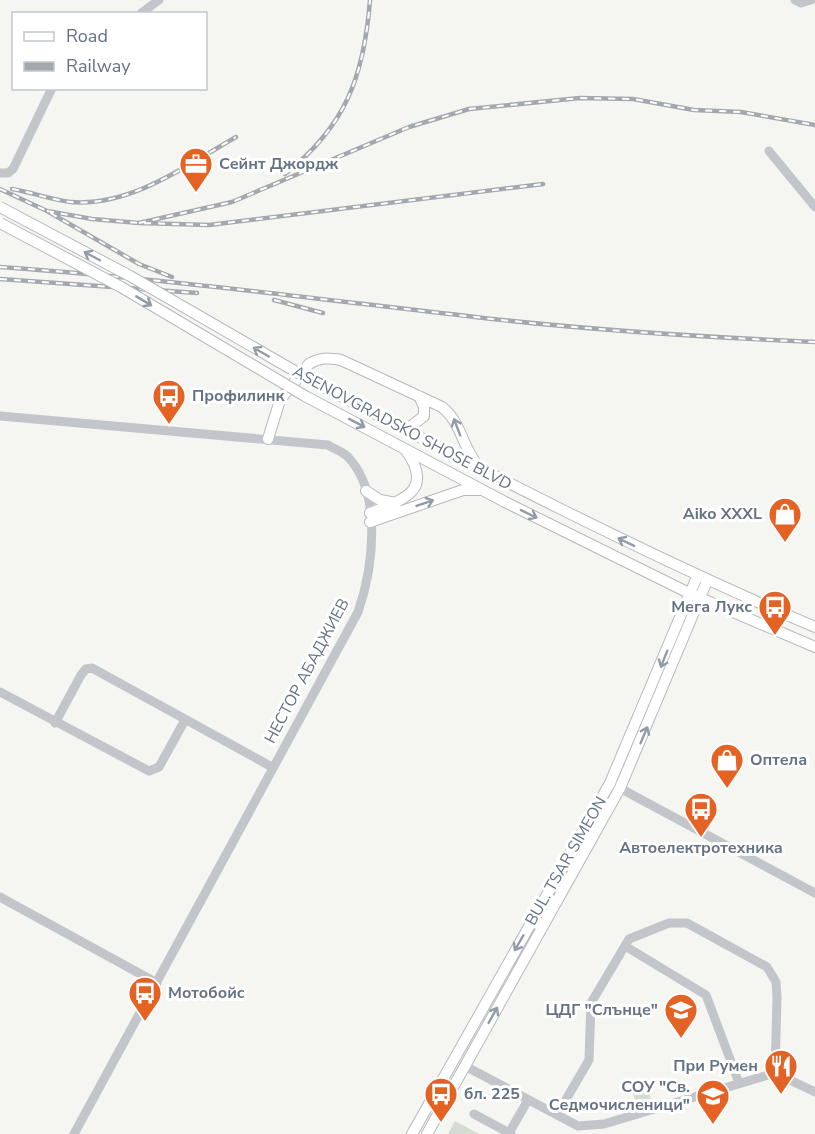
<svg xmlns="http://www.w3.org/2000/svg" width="815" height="1134" font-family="'Nunito Sans',sans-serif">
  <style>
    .green { fill: #d5dcd2 }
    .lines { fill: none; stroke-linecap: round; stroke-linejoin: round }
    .major-casing { stroke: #b5b9bd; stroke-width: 12 }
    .minor { stroke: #c2c5c9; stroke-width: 9 }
    .major { stroke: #fff; stroke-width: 10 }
    .rail-casing { stroke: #a3a8ae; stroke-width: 4.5 }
    .rail { stroke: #fff; stroke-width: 2; stroke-dasharray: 7; stroke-linecap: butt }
    .major-bridge-casing { stroke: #b5b9bd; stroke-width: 12; stroke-linecap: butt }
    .major-bridge { stroke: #fff; stroke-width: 10 }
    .oneway { stroke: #929ca8 }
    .labels { text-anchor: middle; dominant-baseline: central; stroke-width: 6; stroke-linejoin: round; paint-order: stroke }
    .poi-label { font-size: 16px; font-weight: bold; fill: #647283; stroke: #fff; text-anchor: start }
    .street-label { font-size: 16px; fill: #647283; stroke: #fff }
  </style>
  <rect width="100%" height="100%" fill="#f5f5f1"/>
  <!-- green -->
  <path class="green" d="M 645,1080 L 652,1102 L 637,1106 L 630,1084 Z
    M 455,1121 L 479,1134 L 448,1134 Z"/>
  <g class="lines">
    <defs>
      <path id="major" d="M 312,381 C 478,468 643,554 815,627
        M 305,396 L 505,502 L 691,594 L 815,647
        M 399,426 L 410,427 L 424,416 L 424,407 L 419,396
        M 268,439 L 280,400 L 309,364 C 320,357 329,358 341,360 L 442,407 C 462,423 462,448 479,467
        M 366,491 L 380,500 L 396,503
        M 370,513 C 405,499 435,490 405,449
        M 370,522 L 463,490 L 481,490
        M 412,1134 L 610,783 L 697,577
        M 427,1134 L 620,788 L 707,581"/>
    </defs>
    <!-- major casing -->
    <use href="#major" class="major-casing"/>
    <!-- minor -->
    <path class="minor" d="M 795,0 L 801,3 L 811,0
      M 140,14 L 159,0
      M 769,151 L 815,207
      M 0,173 L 8,173 L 13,169 L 52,88
      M 0,416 L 328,445 C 334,449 343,452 348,457 C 383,494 373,568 358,612 L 74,1134
      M 0,692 L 149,771 L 159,767 L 185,720
      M 55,723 L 81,675 L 86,669 L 92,668 L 272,767
      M 614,785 L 815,893
      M 0,897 L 157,983
      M 625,946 L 706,995 L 739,1083
      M 465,1066 L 578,1126 L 604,1124 L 775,1073 L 815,1092
      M 474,1114 L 511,1134
      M 557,1115 L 589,1060 L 591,1003 L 629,939 L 669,923 L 687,923 L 767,967 L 776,982 L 777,997 L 775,1073
      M 509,1133 L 528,1100"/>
    <!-- major -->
    <use href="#major" class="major"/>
    <defs>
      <path id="rail" d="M 285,174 C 346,126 364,76 370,0
        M 0,189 L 47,211 L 139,264 L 172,277
        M 12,189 C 31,192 51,200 71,202 C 131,207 187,165 236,137
        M 47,211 L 92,219 L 139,223 L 209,225 L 543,184
        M 139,223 L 232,202 L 409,127 L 469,109 L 580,98 L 633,99 L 694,110 L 741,112 L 815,125
        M 0,267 C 159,278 317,299 475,317 C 588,330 701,337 815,342
        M 0,279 L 197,293
        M 274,300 L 323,313"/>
    </defs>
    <!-- rail casing -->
    <use href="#rail" class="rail-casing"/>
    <!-- rail -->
    <use href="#rail" class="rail"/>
    <defs>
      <path id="major-bridge" d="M 0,207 L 130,276 L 312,381
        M 0,223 L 121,287 L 305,396"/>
    </defs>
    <!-- major-bridge casing -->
    <use href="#major-bridge" class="major-bridge-casing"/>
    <!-- major-bridge -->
    <use href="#major-bridge" class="major-bridge"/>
  </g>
  <!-- one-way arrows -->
  <defs><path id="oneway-shaft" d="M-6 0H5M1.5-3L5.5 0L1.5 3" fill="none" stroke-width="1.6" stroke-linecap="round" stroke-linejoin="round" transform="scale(1.5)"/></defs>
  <g class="oneway">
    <use href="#oneway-shaft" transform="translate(92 256) rotate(-152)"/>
    <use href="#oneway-shaft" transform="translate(144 301) rotate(31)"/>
    <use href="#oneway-shaft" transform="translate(261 352) rotate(-150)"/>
    <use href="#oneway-shaft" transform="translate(357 423) rotate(27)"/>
    <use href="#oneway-shaft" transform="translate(457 427) rotate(-111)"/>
    <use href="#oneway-shaft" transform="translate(425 503) rotate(-19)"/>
    <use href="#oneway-shaft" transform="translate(529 514) rotate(26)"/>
    <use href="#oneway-shaft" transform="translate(626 542) rotate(-154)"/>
    <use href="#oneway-shaft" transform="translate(664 659) rotate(112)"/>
    <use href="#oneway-shaft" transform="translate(644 735) rotate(-67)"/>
    <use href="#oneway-shaft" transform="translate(519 943) rotate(120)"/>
    <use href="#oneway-shaft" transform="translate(493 1015) rotate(-61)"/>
  </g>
  <!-- icons -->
  <defs>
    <symbol id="office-pin" viewBox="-11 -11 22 30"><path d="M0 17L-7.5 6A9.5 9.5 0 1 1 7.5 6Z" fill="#e46223" stroke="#fff"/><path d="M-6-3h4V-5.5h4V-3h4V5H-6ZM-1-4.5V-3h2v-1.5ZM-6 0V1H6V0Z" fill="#fff"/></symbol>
    <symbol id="bus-pin" viewBox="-11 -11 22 30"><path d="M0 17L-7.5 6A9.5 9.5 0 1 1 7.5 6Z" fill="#e46223" stroke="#fff"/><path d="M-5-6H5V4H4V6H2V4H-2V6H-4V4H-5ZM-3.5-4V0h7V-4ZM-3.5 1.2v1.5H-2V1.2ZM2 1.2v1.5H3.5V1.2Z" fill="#fff"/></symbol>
    <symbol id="shop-pin" viewBox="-11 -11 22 30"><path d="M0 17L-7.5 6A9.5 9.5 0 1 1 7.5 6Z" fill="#e46223" stroke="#fff"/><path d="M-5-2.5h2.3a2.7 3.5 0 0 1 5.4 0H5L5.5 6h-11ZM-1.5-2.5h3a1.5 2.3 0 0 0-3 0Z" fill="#fff"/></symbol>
    <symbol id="school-pin" viewBox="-11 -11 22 30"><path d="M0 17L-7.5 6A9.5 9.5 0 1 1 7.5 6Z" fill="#e46223" stroke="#fff"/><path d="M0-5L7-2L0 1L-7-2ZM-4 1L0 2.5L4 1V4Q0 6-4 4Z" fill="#fff"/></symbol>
    <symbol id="restaurant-pin" viewBox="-11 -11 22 30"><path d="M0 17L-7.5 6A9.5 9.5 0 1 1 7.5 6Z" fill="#e46223" stroke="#fff"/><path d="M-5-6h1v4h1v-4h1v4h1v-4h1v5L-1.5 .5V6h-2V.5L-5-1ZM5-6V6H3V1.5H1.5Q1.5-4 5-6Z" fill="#fff"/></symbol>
  </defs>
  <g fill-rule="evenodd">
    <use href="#office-pin" x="177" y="145" width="38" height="52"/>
    <use href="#bus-pin" x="150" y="377" width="38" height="52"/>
    <use href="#shop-pin" x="766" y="495" width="38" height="52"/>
    <use href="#bus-pin" x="756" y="588" width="38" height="52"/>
    <use href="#shop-pin" x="708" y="741" width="38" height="52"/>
    <use href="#bus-pin" x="682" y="790" width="38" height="52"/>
    <use href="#bus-pin" x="126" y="974" width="38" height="52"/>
    <use href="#school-pin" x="662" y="991" width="38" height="52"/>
    <use href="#restaurant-pin" x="762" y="1047" width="38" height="52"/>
    <use href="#bus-pin" x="422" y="1075" width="38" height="52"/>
    <use href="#school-pin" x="694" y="1077" width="38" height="52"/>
  </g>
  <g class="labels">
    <!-- poi labels -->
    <g class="poi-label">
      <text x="219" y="164">Сейнт Джордж</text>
      <text x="192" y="396">Профилинк</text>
      <text x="762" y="514" text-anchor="end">Aiko XXXL</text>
      <text x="752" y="607" text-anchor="end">Мега Лукс</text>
      <text x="750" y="760">Оптела</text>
      <text x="701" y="848" text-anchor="middle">Автоелектротехника</text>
      <text x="168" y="993">Мотобойс</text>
      <text x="658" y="1010" text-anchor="end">ЦДГ "Слънце"</text>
      <text x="758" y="1066" text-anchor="end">При Румен</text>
      <text x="690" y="1087" text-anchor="end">СОУ "Св.<tspan x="690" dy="18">Седмочисленици"</tspan></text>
      <text x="464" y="1094">бл. 225</text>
    </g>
    <!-- street labels -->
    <g class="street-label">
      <text transform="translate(402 428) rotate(28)">ASENOVGRADSKO SHOSE BLVD</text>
      <text transform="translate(307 671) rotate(-62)">НЕСТОР АБАДЖИЕВ</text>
      <text transform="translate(566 861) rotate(-60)">BUL. TSAR SIMEON</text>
    </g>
  </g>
  <!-- legend -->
  <rect x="12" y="12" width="195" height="78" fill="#ffffff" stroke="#c1c7cd" stroke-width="1.5"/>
  <rect x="24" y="32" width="30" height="9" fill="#ffffff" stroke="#c1c7cd" stroke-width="1.5"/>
  <text x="66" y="42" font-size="18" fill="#647283">Road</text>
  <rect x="24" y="62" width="30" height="9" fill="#a3a8ae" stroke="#c1c7cd" stroke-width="1.5"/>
  <text x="66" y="72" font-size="18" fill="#647283">Railway</text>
</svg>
